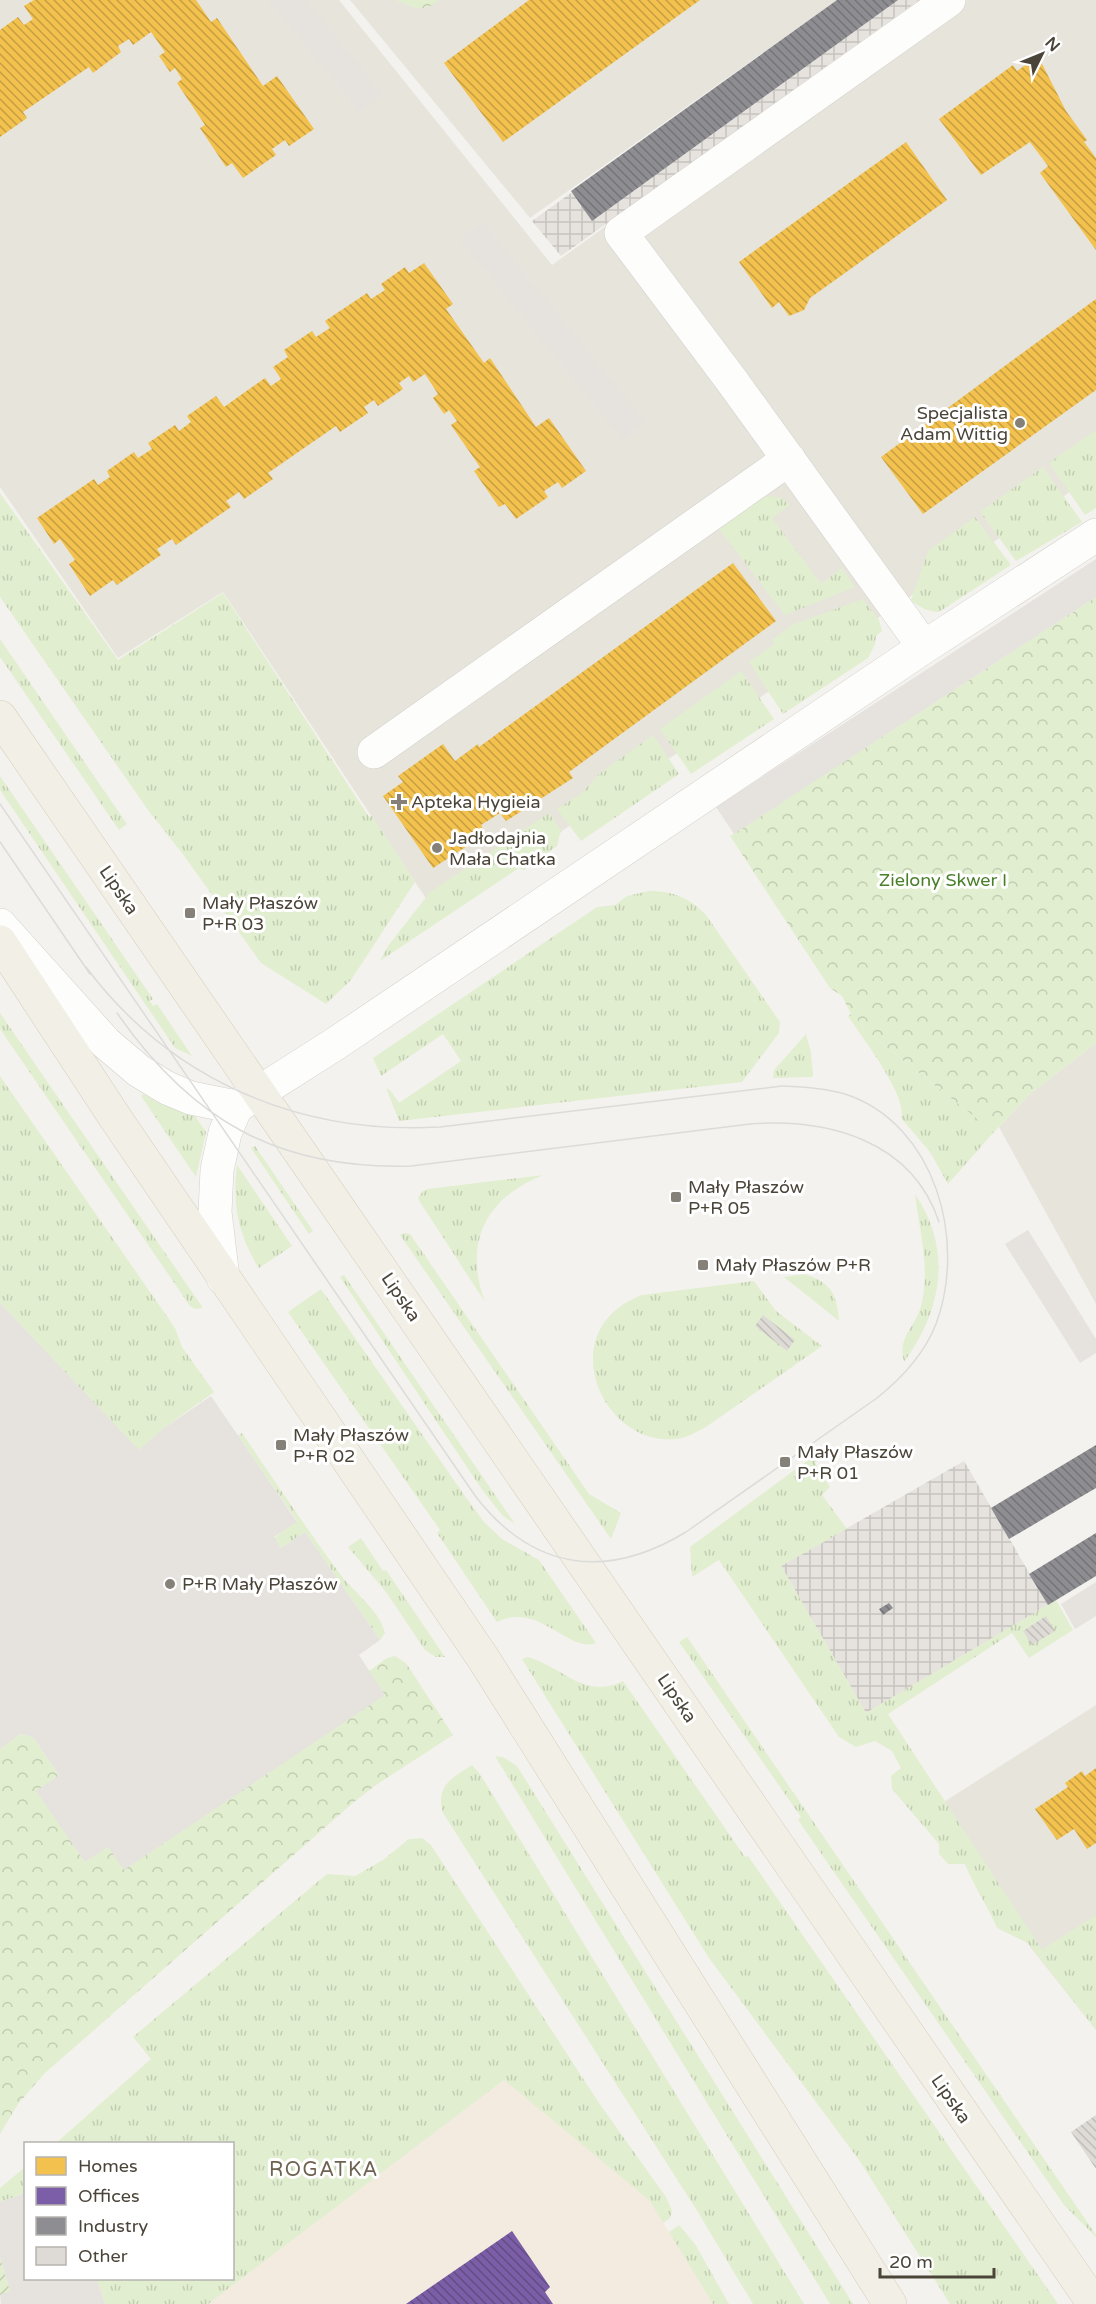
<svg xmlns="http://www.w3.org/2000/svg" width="1096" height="2304" font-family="'Varela Round',sans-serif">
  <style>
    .residential { fill: #e7e4dc }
    .commercial { fill: #f3ebdf }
    .industrial { fill: url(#industrial-grid) }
    .grass { fill: url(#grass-tufts) }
    .forest { fill: url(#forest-crowns) }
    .garden { fill: url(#garden-furrows) }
    .parking { fill: #e6e3df }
    .homes { fill: url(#homes-back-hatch) }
    .offices { fill: url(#offices-back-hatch) }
    .industry { fill: url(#industry-back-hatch) }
    .building { fill: url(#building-back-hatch) }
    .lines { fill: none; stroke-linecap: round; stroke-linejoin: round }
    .minor-casing { stroke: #d2d0cb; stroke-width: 34 }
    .primary-casing { stroke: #d6cebb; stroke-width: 34 }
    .minor { stroke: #fdfdfc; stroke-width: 33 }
    .primary { stroke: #f2efe6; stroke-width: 33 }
    .tram { stroke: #dbdbda; stroke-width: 1.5 }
    .poi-dot { fill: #868178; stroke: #fff; stroke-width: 2 }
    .labels { text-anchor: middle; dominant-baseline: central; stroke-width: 6; stroke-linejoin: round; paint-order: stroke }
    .poi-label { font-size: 18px; fill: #4b4439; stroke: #fff; text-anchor: start }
    .park-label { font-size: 18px; fill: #4a7f2a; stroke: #fff }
    .street-label { font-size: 18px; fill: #4b4439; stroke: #fff }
    .neighbourhood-label { font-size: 20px; letter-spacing: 1.5px; fill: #6e6250; stroke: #fff }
  </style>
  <defs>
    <pattern id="industrial-grid" width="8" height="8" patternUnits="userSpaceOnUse" patternTransform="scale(1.5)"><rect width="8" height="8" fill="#e6e2de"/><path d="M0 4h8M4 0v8" fill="none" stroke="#c7c3bf"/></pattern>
    <pattern id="grass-tufts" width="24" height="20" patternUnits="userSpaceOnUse" patternTransform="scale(1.5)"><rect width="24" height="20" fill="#e1eecf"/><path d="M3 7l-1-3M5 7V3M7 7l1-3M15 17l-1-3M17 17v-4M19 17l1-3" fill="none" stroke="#c3cdb2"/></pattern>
    <pattern id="forest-crowns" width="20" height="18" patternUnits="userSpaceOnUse" patternTransform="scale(1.5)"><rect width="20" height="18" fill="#e1eecf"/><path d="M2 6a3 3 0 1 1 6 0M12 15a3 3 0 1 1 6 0" fill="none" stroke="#c3cdb2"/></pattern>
    <pattern id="garden-furrows" width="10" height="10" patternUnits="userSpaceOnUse" patternTransform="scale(1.5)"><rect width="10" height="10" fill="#e1eecf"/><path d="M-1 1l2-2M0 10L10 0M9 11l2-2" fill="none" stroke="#c3cdb2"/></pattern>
    <pattern id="homes-back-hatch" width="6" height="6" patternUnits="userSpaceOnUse" patternTransform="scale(1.5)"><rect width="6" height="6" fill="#f2c14e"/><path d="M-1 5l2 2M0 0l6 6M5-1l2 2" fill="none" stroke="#c69e42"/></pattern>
    <pattern id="offices-back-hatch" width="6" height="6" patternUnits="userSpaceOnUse" patternTransform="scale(1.5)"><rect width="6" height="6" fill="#7b5ea7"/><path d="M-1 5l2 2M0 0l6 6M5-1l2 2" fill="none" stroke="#624c82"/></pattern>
    <pattern id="industry-back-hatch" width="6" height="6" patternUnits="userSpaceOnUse" patternTransform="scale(1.5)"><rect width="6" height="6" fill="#8d8d92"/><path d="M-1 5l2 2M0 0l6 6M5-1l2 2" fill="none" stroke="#757578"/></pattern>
    <pattern id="building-back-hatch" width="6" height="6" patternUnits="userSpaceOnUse" patternTransform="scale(1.5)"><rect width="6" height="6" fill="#dedbd6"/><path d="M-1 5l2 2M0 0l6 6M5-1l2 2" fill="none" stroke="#c0bdb8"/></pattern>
  </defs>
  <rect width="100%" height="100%" fill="#f4f2ee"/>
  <!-- residential -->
  <path class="residential" d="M 0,0 L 339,0 L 552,265 L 920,0 L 1096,0 L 1096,475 L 900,603 L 437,915 L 223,592 L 118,658 L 0,487 Z
    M 350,0 L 837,0 L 530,218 Z
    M 1096,1043 L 1096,1304 L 999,1127 L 1030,1094 Z
    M 1096,1705 L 1096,2030 L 925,1814 Z"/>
  <!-- commercial -->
  <path class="commercial" d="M 504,2080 L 650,2201 L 713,2304 L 208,2304 Z"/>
  <!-- industrial -->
  <path class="industrial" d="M 838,0 L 919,0 L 561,256 L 532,221 Z
    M 964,1461 L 1048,1605 L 866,1713 L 781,1566 Z"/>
  <!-- grass -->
  <path class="grass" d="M 1096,430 L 1096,508 L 1085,515 L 1049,463 Z
    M 1043,467 L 1082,522 L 1016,561 L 980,512 Z
    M 0,493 L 118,660 L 223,593 L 369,817 L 372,816 L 415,882 L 351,980 L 326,1004 L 261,963 L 182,853 L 148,810 L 0,597 Z
    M 770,496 L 781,498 L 790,505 L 772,518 L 821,584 L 842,568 L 855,587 L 785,615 L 719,529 L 762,498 Z
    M 975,517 L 1011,565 L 939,612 C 928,612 918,607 911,600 L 928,551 Z
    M 863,599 L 879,620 L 882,631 L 876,636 L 875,644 L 868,658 L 783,714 L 749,662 L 775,644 L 772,640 L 792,625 Z
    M 0,639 L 127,824 L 119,830 L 0,657 Z
    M 741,671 L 774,719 L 691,774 L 660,729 Z
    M 653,735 L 679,774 L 581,841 L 557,809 L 582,793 L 599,774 Z
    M 0,776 L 153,999 L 150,1001 L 153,1006 L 157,1004 L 192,1056 L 175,1048 L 0,790 Z
    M 549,813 L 561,830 L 557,846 L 524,870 L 519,868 L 380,961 L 388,946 L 430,892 Z
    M 649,891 C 673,891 690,898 706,915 L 780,1022 L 779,1033 L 742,1082 L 399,1121 L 386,1088 L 390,1090 L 399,1103 L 461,1061 L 443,1034 L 381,1076 L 373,1058 L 597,907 L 615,905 L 627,896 Z
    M 0,1013 L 203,1308 L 195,1309 L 190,1306 L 0,1029 Z
    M 851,1014 L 880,1042 L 994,1132 L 948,1184 L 930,1152 L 901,1118 C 908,1096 861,1036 848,1016 Z
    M 806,1034 L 811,1052 L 813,1077 L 773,1078 L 774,1070 Z
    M 0,1076 L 175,1328 L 182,1347 L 214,1392 L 164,1428 L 139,1451 L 0,1303 Z
    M 143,1094 L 160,1103 L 193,1113 L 206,1132 L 196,1177 L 141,1096 Z
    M 255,1146 L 313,1231 L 309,1234 L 251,1148 Z
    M 237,1165 L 292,1246 L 259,1268 C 238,1235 232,1204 237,1165 Z
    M 544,1175 C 486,1197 463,1243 485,1302 L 420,1202 L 418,1198 L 423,1191 L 427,1189 Z
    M 915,1194 C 953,1250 942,1310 904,1362 C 897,1334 917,1328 922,1302 C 930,1267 919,1228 915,1194 Z
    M 404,1233 L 410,1234 L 589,1494 L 621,1513 L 611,1539 L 400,1235 Z
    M 804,1274 C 831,1282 837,1294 839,1321 L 784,1277 Z
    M 344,1275 L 515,1524 L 503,1516 L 483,1491 L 340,1277 Z
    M 754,1281 L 776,1311 L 822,1346 L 706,1427 C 696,1432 687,1438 676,1439 C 601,1447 551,1329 642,1295 Z
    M 321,1289 L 467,1499 L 484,1522 L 502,1539 L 539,1560 L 596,1643 C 569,1654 539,1601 497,1622 L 437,1533 L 440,1530 L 288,1312 Z
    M 242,1433 C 274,1480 306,1528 340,1574 C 354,1593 379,1609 385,1633 L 380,1640 L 305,1532 L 281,1548 L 274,1538 L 297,1521 L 238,1436 Z
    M 830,1444 L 815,1463 L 830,1487 L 822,1495 L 847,1529 L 781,1566 L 866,1713 L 1056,1600 L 1073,1630 L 1029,1658 L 1012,1633 L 888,1714 L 1042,1950 L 1096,1915 L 1096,2030 L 1028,1943 L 997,1928 C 988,1906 974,1887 965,1864 L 948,1864 L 939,1854 L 939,1844 L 892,1789 L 891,1776 L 901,1768 L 892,1751 L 875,1741 L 856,1747 L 839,1737 L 719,1560 L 692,1577 L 690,1547 Z
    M 361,1538 L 383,1571 L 386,1570 L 445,1657 L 436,1657 L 425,1650 L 386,1592 L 348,1547 Z
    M 687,1637 L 1096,2235 L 1096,2237 L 1064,2205 L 798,1820 L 801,1817 L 679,1642 Z
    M 528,1657 C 563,1667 584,1700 623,1681 L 745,1857 L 748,1856 L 1058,2304 L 950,2304 L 859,2160 L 709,1958 L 522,1659 Z
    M 495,1756 L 503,1757 L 517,1766 L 853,2304 L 830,2304 Z
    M 472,1765 L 480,1774 L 804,2304 L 753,2304 L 696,2209 L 443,1813 C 435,1786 452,1778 472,1765 Z
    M 422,1838 L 431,1845 L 599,2103 L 666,2197 L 672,2211 L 670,2218 L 663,2223 L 650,2201 L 504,2080 L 208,2304 L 105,2304 L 97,2279 L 232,2278 L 232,2144 L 55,2144 L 151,2059 L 133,2037 L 327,1874 L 355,1876 L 383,1860 L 409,1839 Z
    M 25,2167 L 25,2193 L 0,2202 L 0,2188 Z
    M 679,2225 L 695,2244 L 729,2304 L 713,2304 L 669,2232 Z"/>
  <!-- forest -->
  <path class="forest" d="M 396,0 L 440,0 C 422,13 415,9 396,0 Z
    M 1096,597 L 1096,1043 L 1030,1094 L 994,1132 L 880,1042 L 851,1014 L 842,996 L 830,988 L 730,836 Z
    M 395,1656 L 406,1663 L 453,1735 L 376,1785 L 354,1802 L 44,2074 L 18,2104 L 0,2134 L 0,1749 L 20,1734 L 33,1737 L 59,1775 L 37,1791 L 85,1862 L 108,1846 L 385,1695 L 369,1671 L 387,1658 Z"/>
  <!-- garden -->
  <path class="garden" d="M 0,2257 L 10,2291 L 0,2295 Z"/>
  <!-- parking -->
  <path class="parking" d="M 268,0 L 306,0 L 383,94 L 360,112 Z
    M 483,222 L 646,422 L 623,440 L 460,240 Z
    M 1096,559 L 1096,597 L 734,834 L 716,807 Z
    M 1028,1230 L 1096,1339 L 1096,1353 L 1080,1363 L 1005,1244 Z
    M 0,1303 L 139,1450 L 164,1428 L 211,1396 L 297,1522 L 274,1537 L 281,1548 L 305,1532 L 380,1640 L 359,1655 L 385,1695 L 124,1870 L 108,1847 L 85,1862 L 36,1791 L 59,1775 L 33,1737 L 20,1734 L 0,1749 Z
    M 1096,1582 L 1096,1616 L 1075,1629 L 1061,1604 Z
    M 25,2193 L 26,2278 L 97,2279 L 105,2304 L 1,2304 L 0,2295 L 10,2291 L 0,2257 L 0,2202 Z"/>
  <!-- homes -->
  <path class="homes" d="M 34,0 L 196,0 L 211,22 L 217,18 L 263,86 L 277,76 L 314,129 L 289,146 L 285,140 L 272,149 L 276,155 L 243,178 L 232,163 L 226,167 L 200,128 L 205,125 L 177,83 L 182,79 L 175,68 L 170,72 L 159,56 L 165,52 L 151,32 L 133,45 L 129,39 L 118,46 L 121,52 L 93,73 L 89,67 L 23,112 L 27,118 L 0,137 L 0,30 L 18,17 L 24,25 L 33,19 L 24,6 Z
    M 529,0 L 700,0 L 503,142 L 444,63 Z
    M 1038,56 L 1066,111 L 1087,140 L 1084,142 L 1096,158 L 1096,250 L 1040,173 L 1048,166 L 1030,142 L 981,175 L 939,119 L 1013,65 L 1017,71 Z
    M 906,142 L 947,200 L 810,298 L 804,310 L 789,316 L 779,302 L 772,308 L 739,262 Z
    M 424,263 L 453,304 L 446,309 L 484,363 L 490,358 L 536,427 L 549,418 L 586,471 L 562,488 L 558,482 L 544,491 L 548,497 L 516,519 L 505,504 L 499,507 L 474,471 L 480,467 L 451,425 L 457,421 L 449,410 L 444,414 L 433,398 L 438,394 L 425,374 L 413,382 L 409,376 L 399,383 L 403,389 L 378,406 L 374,400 L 364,407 L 368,413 L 340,432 L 336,426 L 268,473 L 273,479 L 244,499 L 239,492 L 226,501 L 231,507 L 176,545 L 172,539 L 157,549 L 161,555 L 117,585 L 113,580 L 90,596 L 69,564 L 75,560 L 60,539 L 54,544 L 37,518 L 94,479 L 98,485 L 110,477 L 107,471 L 134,452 L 138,458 L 152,449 L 148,443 L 175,425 L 179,431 L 191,422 L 187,416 L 216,396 L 224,407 L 265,378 L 271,386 L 281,379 L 273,367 L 288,357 L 284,350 L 312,331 L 316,337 L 330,328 L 325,321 L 367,293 L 371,299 L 385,290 L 381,284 L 405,267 L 409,273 Z
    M 1096,299 L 1096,390 L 923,514 L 881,457 Z
    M 733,563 L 776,621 L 569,772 L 573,778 L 506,821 L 500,813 L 481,825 L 486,834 L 433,868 L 383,796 L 403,782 L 398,776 L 443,744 L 455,761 L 478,744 L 479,747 Z
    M 1096,1768 L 1096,1843 L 1087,1849 L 1074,1829 L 1057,1840 L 1035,1809 L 1068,1787 L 1065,1783 L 1082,1771 L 1085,1776 Z"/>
  <!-- offices -->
  <path class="offices" d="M 512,2231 L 550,2287 L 545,2292 L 553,2304 L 406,2304 Z"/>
  <!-- industry -->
  <path class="industry" d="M 837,0 L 898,0 L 592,221 L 571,191 Z
    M 1096,1445 L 1096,1488 L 1009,1539 L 991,1508 Z
    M 1096,1533 L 1096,1576 L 1048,1605 L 1029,1574 Z
    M 889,1603 L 893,1608 L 883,1615 L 879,1609 Z"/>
  <!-- building -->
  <path class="building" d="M 763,1315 L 795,1340 L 787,1351 L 755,1326 Z
    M 1046,1616 L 1055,1631 L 1032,1645 L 1023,1631 Z
    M 1096,2115 L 1096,2169 L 1071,2132 Z"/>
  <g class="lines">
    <defs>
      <path id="minor" d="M 924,647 L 732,381 L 621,233 L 949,0
        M 374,752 L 789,459
        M 0,925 L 106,1043 L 139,1071 L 167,1088 L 191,1098 L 236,1107
        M 223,1278 L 215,1212 L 217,1170 L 225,1133 L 236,1107 L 335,1044 L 924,647 L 1096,535"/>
      <path id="primary" d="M 0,717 L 1094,2304
        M 0,942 L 114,1116 L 483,1658 L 890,2304"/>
    </defs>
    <!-- minor casing -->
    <use href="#minor" class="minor-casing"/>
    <!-- primary casing -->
    <use href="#primary" class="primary-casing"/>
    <!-- minor -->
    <use href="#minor" class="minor"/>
    <!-- primary -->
    <use href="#primary" class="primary"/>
    <!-- tram -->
    <path class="tram" d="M 0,804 C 158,1035 317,1266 476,1497 C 534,1571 607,1580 686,1532 L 877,1398 C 902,1378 924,1355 936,1324 C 967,1241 936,1124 845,1094 C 825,1088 803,1087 782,1086 L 440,1127 C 300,1135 171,1081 86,967
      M 0,842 L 90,974
      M 117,1013 C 192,1121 279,1170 411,1166 L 750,1124 C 827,1118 912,1140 939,1222"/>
  </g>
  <!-- markers -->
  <g class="poi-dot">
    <circle cx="1020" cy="423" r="6"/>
    <path d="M396 793h6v6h6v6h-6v6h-6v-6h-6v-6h6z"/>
    <circle cx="437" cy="848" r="6"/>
    <rect x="184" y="907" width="12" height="12" rx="3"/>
    <rect x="670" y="1191" width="12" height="12" rx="3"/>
    <rect x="697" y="1259" width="12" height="12" rx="3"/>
    <rect x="275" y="1439" width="12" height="12" rx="3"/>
    <rect x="779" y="1456" width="12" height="12" rx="3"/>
    <circle cx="170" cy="1584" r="6"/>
  </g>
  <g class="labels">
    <!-- poi labels -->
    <g class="poi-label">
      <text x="1008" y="413" text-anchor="end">Specjalista<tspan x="1008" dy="21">Adam Wittig</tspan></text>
      <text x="411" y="802">Apteka Hygieia</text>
      <text x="449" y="838">Jadłodajnia<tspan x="449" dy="21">Mała Chatka</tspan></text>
      <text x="202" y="903">Mały Płaszów<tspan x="202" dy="21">P+R 03</tspan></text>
      <text x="688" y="1187">Mały Płaszów<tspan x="688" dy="21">P+R 05</tspan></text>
      <text x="715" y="1265">Mały Płaszów P+R</text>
      <text x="293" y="1435">Mały Płaszów<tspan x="293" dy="21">P+R 02</tspan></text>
      <text x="797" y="1452">Mały Płaszów<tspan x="797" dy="21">P+R 01</tspan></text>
      <text x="182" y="1584">P+R Mały Płaszów</text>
    </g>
    <!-- park labels -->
    <g class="park-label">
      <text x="943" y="880">Zielony Skwer I</text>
    </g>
    <!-- street labels -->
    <g class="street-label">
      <text transform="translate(119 890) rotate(56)">Lipska</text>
      <text transform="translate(401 1297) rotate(56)">Lipska</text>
      <text transform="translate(677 1698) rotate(56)">Lipska</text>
      <text transform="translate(951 2099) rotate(55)">Lipska</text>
    </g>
    <!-- neighbourhood labels -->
    <g class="neighbourhood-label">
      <text x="324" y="2170">ROGATKA</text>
    </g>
  </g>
  <!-- legend -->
  <rect x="24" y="2142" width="210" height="138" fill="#ffffff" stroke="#b7b4b0" stroke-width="1.5"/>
  <rect x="36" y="2157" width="30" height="18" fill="#f2c14e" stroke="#b7b4b0" stroke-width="1.5"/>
  <text x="78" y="2172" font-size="18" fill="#4b4439">Homes</text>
  <rect x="36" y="2187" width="30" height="18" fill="#7b5ea7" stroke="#b7b4b0" stroke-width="1.5"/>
  <text x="78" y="2202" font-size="18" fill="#4b4439">Offices</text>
  <rect x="36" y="2217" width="30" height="18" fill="#8d8d92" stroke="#b7b4b0" stroke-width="1.5"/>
  <text x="78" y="2232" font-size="18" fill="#4b4439">Industry</text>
  <rect x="36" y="2247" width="30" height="18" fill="#dedbd6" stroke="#b7b4b0" stroke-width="1.5"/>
  <text x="78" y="2262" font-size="18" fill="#4b4439">Other</text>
  <!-- north arrow -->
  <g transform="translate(1042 54) rotate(47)" stroke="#ffffff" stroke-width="4.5" paint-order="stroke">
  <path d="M0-4.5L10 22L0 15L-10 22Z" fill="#4b4439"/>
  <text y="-9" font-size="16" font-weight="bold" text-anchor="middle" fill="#4b4439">N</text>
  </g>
  <!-- scale -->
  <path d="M880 2268v9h114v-9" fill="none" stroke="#4b4439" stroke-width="3"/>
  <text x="889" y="2268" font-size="18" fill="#4b4439" stroke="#ffffff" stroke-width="4.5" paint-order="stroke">20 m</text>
</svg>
